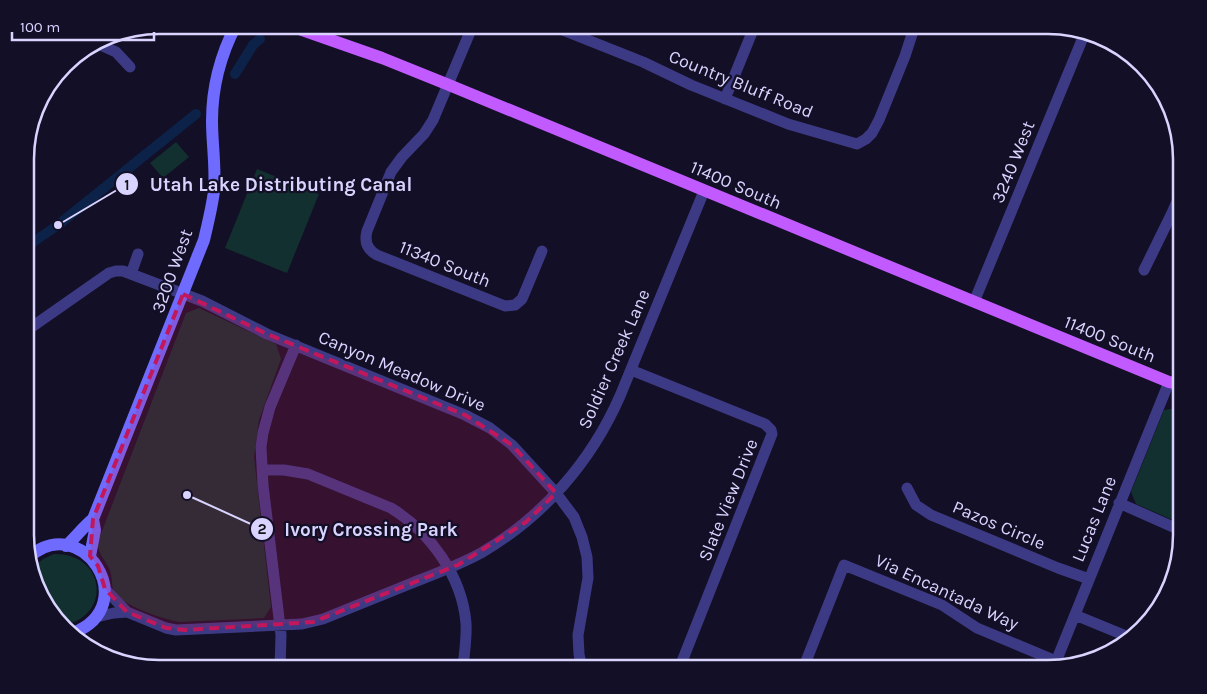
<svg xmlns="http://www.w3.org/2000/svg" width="1207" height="694" font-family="Karla,sans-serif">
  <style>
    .green { fill: #12302f }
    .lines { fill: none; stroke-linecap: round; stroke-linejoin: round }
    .canal { stroke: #0c2248; stroke-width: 10 }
    .street { stroke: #3d3a85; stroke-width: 11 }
    .secondary { stroke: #6f6bff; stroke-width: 12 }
    .primary { stroke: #c25bff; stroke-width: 12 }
    .marked { fill: #c2185b; fill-opacity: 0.2; stroke: #c2185b; stroke-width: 4; stroke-dasharray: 10 6; stroke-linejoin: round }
    .labels { text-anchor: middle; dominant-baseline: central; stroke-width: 4.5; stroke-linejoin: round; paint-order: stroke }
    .street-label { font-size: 18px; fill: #d9d4ff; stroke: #130f26 }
    .rim { fill: none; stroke: #d9d4ff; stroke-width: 2.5 }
    .leader { fill: none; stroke: #d9d4ff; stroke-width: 2 }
    .callout-dot { fill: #d9d4ff; stroke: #130f26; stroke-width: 2 }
    .mark-label { font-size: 15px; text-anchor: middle; font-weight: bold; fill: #111 }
    .callout-label { font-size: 19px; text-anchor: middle; font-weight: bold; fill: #d9d4ff; stroke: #130f26; stroke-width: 4.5; stroke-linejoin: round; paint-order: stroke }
  </style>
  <rect width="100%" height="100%" fill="#130f26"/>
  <!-- green -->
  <path class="green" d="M 176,142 L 189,157 L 163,178 L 150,163 Z
    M 257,169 L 319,194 L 287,273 L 225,248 Z
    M 199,308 L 276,344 L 281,359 L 259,420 L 254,457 L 271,607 L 264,618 L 180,622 C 165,620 120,605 114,591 C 111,585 113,577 109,568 C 104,559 100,556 97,544 L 186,313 Z
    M 1182,407 L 1182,524 L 1136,504 L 1131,492 L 1164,410 Z
    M 54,554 C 106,553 112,616 64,625 L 48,610 L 32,569 L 43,559 Z"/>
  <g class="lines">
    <!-- canal -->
    <path class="canal" d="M 235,74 L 253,45 L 260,39
      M 26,247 L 58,225 L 196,114"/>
    <!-- street -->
    <path class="street" d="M 473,25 L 433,120 L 424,134 L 402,157 L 391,172 L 367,231 C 364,242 368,250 377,255 L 505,306 L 515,305 L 522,299 L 542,251
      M 550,25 L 643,62 L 691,85 L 788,124 L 857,144 L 866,139 L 872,133 L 879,120 L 905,56 L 915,25
      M 96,43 L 116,52 L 130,67
      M 725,99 L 755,25
      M 1144,270 L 1172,213 L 1182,190
      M 131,274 L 138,254
      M 974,302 L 1084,35
      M 26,331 L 109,273 L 116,271 L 123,271 L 202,301 L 267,334 L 465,415 L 490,428 L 512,445 L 556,493 L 574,517 L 582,537 L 587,557 L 588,578 L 578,635 L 579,654 L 582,669
      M 631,370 L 765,424 L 771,430 L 772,434 L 679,669
      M 26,441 L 27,441
      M 262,470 L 284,470 L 308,474 L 391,508 C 430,532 462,576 466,623 C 467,638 464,654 463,669
      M 907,488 L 916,505 L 931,515 L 1058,568 L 1089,579
      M 1119,503 L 1182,531
      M 105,589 L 127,612 L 166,628 L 176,630 L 302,624 L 323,619 C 353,607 382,595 412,583 C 435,574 459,565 481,553 C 543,517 591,462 620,396 L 704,191
      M 1075,615 L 1131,638
      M 96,617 L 114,613 L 127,612
      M 280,669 L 281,635 L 263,485 L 261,447 L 263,433 L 270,407 L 296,345
      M 803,669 L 844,565 L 942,605 L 977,628 L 1056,661
      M 1053,669 L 1169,382"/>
    <!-- secondary -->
    <path class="secondary" d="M 66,546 C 76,537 83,527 93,519 L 204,240 C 208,223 212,207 214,191 C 216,167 212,144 212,121 C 212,88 221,54 236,25
      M 90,556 L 95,530 L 93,519
      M 28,558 C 81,509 144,605 73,633"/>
    <!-- primary -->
    <path class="primary" d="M 288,25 L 382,58 L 449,85 L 1169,382 L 1182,384"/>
  </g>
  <!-- marked area -->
  <path class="marked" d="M 183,294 L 267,334 L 465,415 L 512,445 L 556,493 L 526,522 L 458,565 L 313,622 L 185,630 L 166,628 L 127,612 L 105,589 L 98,566 L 90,556 L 93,519 Z"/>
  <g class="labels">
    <!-- street labels -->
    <g class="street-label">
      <text transform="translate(741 84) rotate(22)">Country Bluff Road</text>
      <text transform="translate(1013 162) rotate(-68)">3240 West</text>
      <text transform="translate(736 185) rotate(23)">11400 South</text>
      <text transform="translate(445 264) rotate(22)">11340 South</text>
      <text transform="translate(172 271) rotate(-70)">3200 West</text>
      <text transform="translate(1110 339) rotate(22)">11400 South</text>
      <text transform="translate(614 359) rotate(-66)">Soldier Creek Lane</text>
      <text transform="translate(402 371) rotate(23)">Canyon Meadow Drive</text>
      <text transform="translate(728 500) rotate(-68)">Slate View Drive</text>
      <text transform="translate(1094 519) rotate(-68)">Lucas Lane</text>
      <text transform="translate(999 525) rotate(23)">Pazos Circle</text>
      <text transform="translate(947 592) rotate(25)">Via Encantada Way</text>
    </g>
  </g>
  <!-- crop -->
  <path d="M0 0H1207V694H0ZM159 34H1048A125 125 0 0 1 1173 159V535A125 125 0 0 1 1048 660H159A125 125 0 0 1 34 535V159A125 125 0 0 1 159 34Z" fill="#130f26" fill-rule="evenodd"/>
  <path class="rim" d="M159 34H1048A125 125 0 0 1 1173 159V535A125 125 0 0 1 1048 660H159A125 125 0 0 1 34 535V159A125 125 0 0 1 159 34Z"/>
  <!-- callouts -->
  <path class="leader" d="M58 225L127 184M187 495L262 529"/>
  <g class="callout-dot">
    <circle cx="58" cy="225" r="5"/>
    <circle cx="187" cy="495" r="5"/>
    <circle cx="127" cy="184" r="12"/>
    <circle cx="262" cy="529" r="12"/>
  </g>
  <g class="mark-label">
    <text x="127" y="190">1</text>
    <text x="262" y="534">2</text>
  </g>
  <g class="callout-label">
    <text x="281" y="191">Utah Lake Distributing Canal</text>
    <text x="371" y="536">Ivory Crossing Park</text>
  </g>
  <!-- scale -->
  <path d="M12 32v8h142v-8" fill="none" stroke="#d9d4ff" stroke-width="2.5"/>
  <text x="20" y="32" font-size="15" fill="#d9d4ff" stroke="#130f26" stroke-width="4" paint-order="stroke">100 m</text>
</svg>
